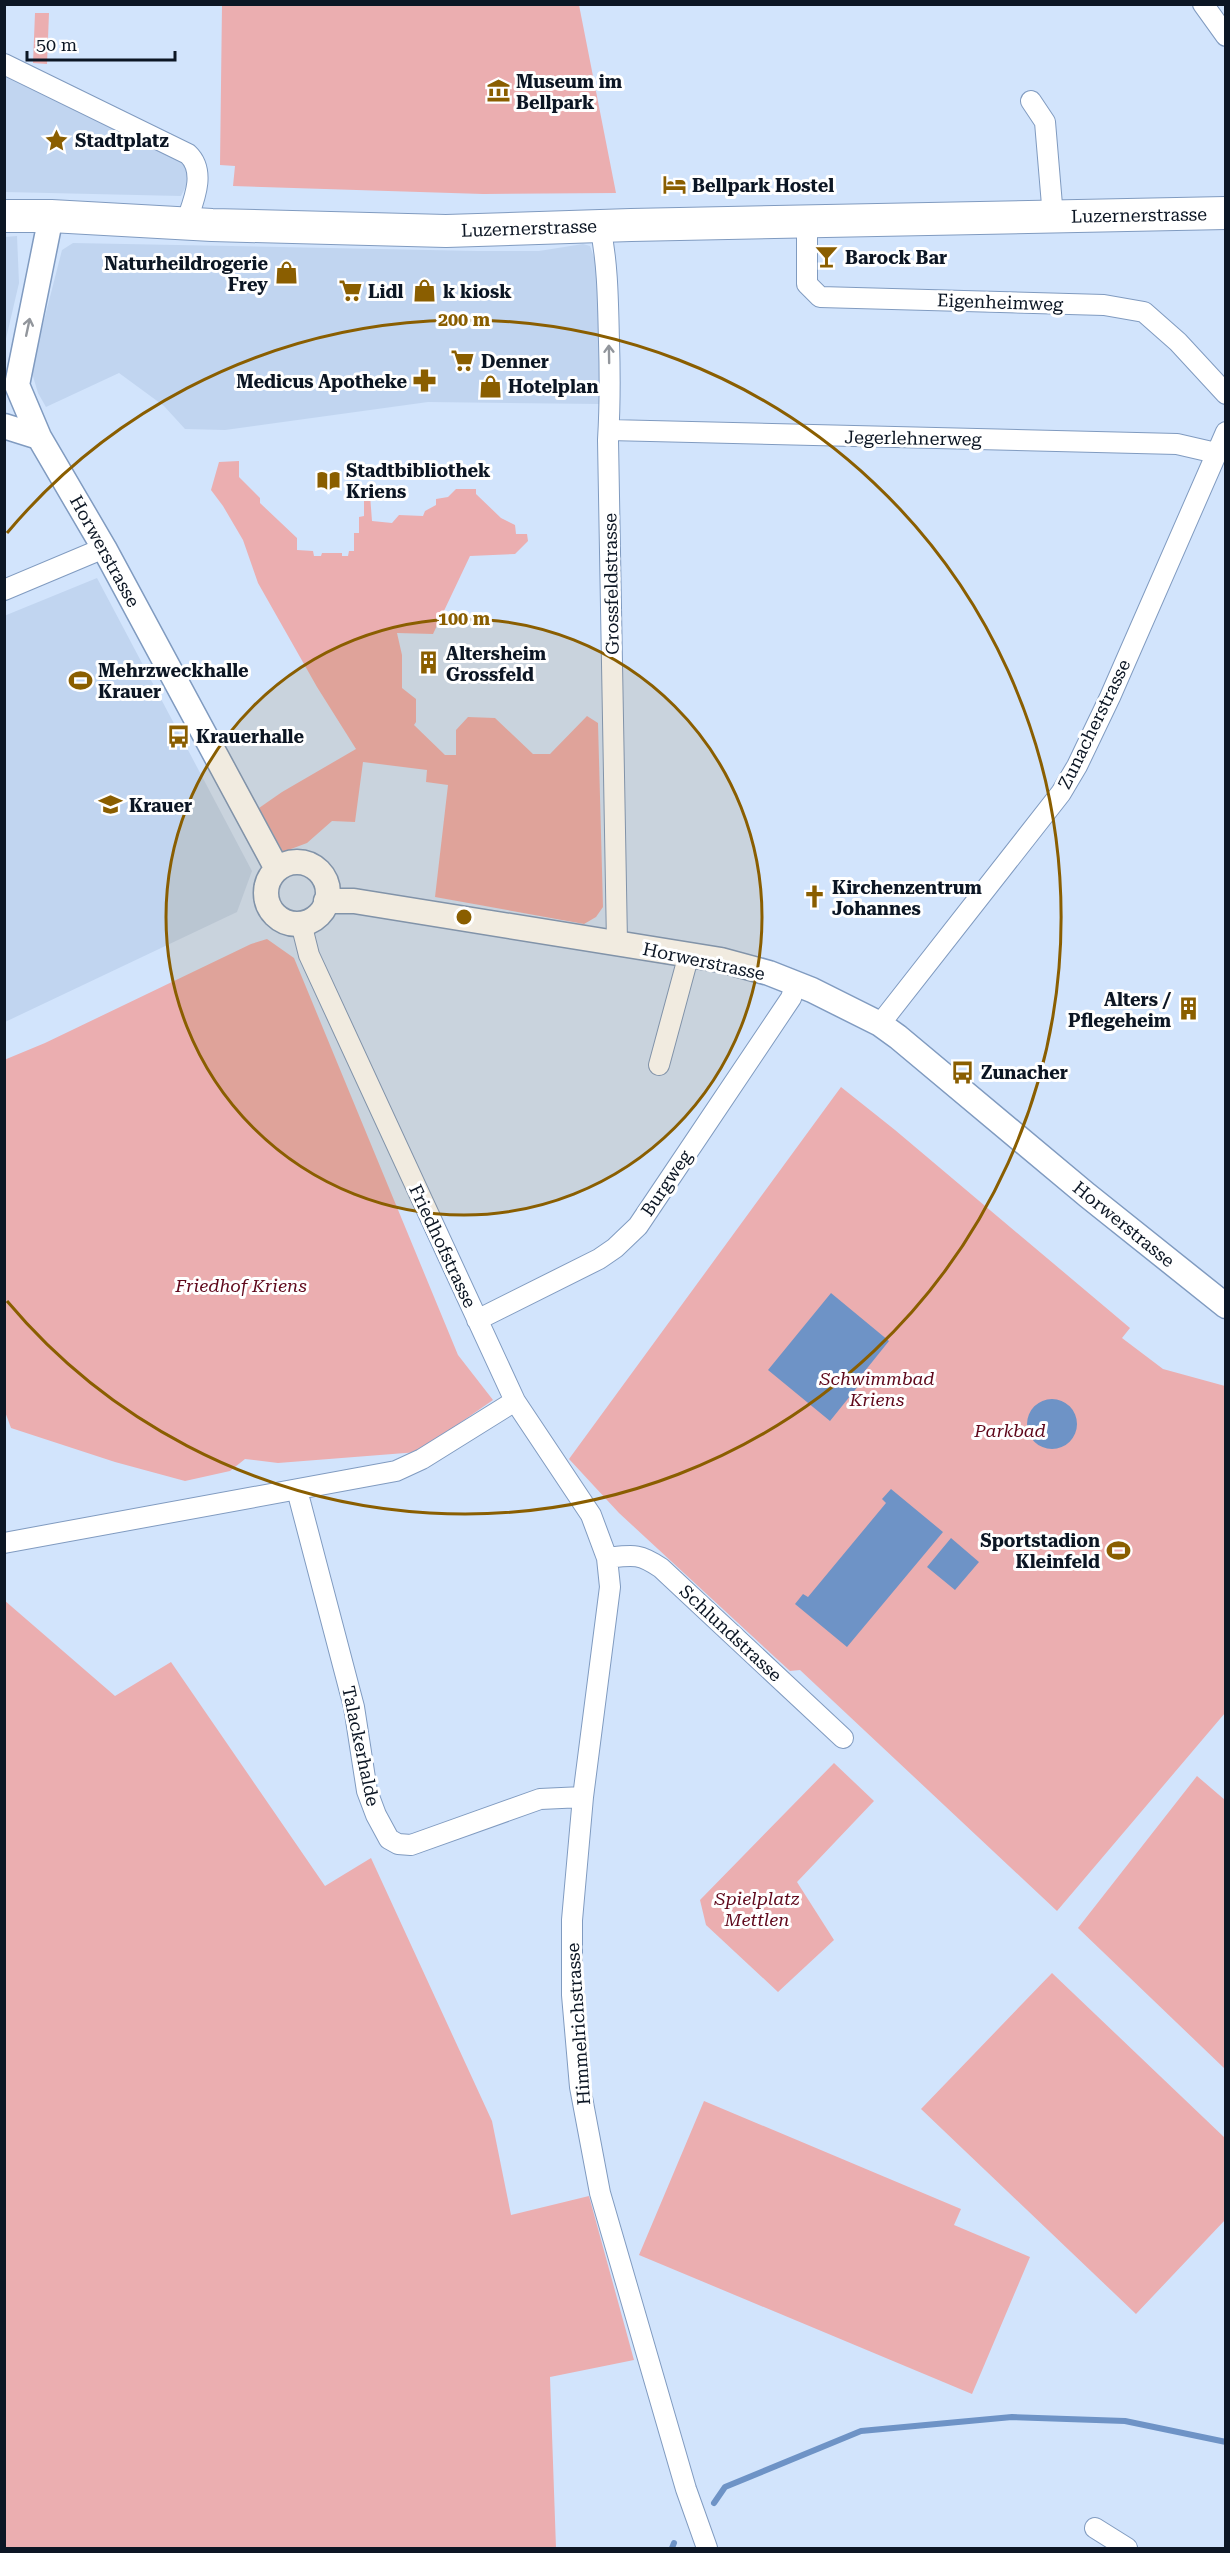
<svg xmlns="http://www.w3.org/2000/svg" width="1230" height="2553" font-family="'Roboto Serif',serif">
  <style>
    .built { fill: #c1d5f0 }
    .green { fill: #ebaeb0 }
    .water { fill: #6e93c6 }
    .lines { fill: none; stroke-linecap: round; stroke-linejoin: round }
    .stream { stroke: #6e93c6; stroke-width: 6 }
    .minor-casing { stroke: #809bc0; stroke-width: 22 }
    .tertiary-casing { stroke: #809bc0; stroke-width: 27 }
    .primary-casing { stroke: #809bc0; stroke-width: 34 }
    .minor { stroke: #fff; stroke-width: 20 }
    .tertiary { stroke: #fff; stroke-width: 24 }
    .primary { stroke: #fff; stroke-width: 32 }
    .oneway { stroke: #92969c }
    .ring { fill: none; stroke: #8a5e00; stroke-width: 3 }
    .labels { text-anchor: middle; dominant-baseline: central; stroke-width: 6; stroke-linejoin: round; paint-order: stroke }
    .poi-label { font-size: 18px; font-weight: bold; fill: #0c1624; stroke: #fff; text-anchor: start }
    .street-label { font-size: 18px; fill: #0c1624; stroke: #fff }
    .park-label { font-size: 18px; font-style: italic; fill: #5f081b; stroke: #fff }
    .centre { fill: #8a5e00; stroke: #fff; stroke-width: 3 }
    .ring-label { font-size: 18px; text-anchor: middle; font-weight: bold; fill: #8a5e00; stroke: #fff; stroke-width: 6; stroke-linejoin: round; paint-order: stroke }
  </style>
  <rect width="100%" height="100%" fill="#d2e4fc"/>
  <!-- built -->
  <path class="built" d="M 4,68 L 190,164 L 187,184 L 181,196 L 5,192 Z
    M 17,236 L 19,283 L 5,343 L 5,237 Z
    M 73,243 L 478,251 L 539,251 L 583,244 L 590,246 L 597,266 L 600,404 L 428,402 L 225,430 L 185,429 L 164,406 L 119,373 L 46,407 L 38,393 L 29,363 L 31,349 L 40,336 L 62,250 Z
    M 97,578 L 252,871 L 237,912 L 5,1022 L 4,616 Z"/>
  <!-- green -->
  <path class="green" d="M 222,5 L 579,5 L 616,193 L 483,194 L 233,186 L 235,166 L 220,165 Z
    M 35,13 L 49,13 L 47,64 L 33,63 Z
    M 239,461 L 239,477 L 260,498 L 260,503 L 297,538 L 297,550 L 313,551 L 314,556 L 321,556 L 322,553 L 342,553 L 342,556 L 348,556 L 349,551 L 354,551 L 354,533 L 359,533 L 359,517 L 364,516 L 364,495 L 370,495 L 372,521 L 392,523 L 399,515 L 423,516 L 425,511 L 436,505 L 436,499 L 448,497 L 456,489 L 476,489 L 476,494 L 501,518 L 515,525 L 516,534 L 527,534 L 528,541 L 515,554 L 470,556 L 433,634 L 397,633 L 402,655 L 402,688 L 416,699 L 416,722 L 414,725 L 445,755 L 456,755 L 456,730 L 468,717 L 495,718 L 533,754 L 550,754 L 587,716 L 598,723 L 603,907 L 596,917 L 584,924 L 435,897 L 448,785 L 426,782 L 427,770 L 363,762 L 355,822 L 332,821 L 307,843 L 283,852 L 259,808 L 282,792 L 356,749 L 317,687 L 258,583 L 243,540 L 223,506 L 211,490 L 219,462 Z
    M 267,939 L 294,958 L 458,1355 L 493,1400 L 418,1452 L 278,1463 L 245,1459 L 230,1471 L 185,1481 L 115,1462 L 11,1428 L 4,1409 L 4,1060 L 45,1043 L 251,944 Z
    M 841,1087 L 895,1130 L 1130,1328 L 1122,1338 L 1163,1369 L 1225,1386 L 1225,1713 L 1057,1911 L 800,1670 L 790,1671 L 619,1513 L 569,1459 Z
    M 4,1600 L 115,1696 L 171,1662 L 325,1886 L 371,1858 L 492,2121 L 511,2215 L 589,2196 L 634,2360 L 550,2377 L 556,2548 L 5,2548 Z
    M 834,1763 L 874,1801 L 797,1882 L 834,1940 L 778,1992 L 706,1925 L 700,1900 Z
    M 1197,1776 L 1225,1800 L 1225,2069 L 1078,1928 Z
    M 1052,1973 L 1225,2138 L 1225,2220 L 1136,2314 L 921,2109 Z
    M 704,2101 L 961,2209 L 954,2225 L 1030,2257 L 972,2394 L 639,2255 Z"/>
  <!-- water -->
  <path class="water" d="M 831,1293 L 889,1341 L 856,1382 L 859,1385 L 830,1421 L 768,1370 Z
    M1027 1424a25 25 0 1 1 50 0a25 25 0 1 1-50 0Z
    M 891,1489 L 943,1532 L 847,1647 L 795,1604 L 803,1594 L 808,1597 L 886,1503 L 882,1499 Z
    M 951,1538 L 979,1562 L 955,1590 L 927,1567 Z"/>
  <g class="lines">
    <!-- stream -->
    <path class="stream" d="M 714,2503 L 725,2487 L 861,2431 L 1012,2417 L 1125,2421 L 1226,2442
      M 672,2548 L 674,2543"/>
    <defs>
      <path id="minor" d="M 1203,4 L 1226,36
        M 4,64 L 188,154 C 207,172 193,202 186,223
        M 1031,101 L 1045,122 L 1053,217
        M 807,223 L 807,284 L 820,297 L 1104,305 L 1144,312 L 1178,342 L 1226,394
        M 600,226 C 608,264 608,303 609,342 C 610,374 610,407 608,440 L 617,943
        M 609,430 L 1177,444 L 1216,453
        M 4,590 L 104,548
        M 301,923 L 309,955 L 515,1401 L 591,1515 L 607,1558 L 610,1587 L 583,1797 L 572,1920 L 572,1995 L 580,2087 L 600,2193 L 686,2489 L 707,2548
        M 880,1024 L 1061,793 L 1077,766 L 1110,697 L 1226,432
        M 659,1065 L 689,954
        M 477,1320 L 599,1259 L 615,1248 L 638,1226 L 791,998 L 796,983
        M 297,1490 L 354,1707 L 367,1791 L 376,1815 L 389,1839 L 398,1844 L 411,1845 L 540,1799 L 583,1797
        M 4,1543 L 396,1471 L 422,1459 L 515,1401
        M 607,1558 C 633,1555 639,1553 661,1568 L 843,1738
        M 1095,2528 L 1127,2548"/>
      <path id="tertiary" d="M 51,216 L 17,385 L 39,437 L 104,548 L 277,869
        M 4,426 L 39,437
        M266 893a31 31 0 1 1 62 0a31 31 0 1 1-62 0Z
        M 326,901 L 354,901 L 721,960 L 769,973 L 812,990 L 880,1024 L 898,1037 L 1087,1195 L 1226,1306"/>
      <path id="primary" d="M 4,216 L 51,216 L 212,225 L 446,231 L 631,225 L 1226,213"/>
    </defs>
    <!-- minor casing -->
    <use href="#minor" class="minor-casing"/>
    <!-- tertiary casing -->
    <use href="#tertiary" class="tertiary-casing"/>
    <!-- primary casing -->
    <use href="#primary" class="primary-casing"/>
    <!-- minor -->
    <use href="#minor" class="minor"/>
    <!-- tertiary -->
    <use href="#tertiary" class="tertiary"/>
    <!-- primary -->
    <use href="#primary" class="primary"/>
  </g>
  <!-- one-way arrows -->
  <defs><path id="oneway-shaft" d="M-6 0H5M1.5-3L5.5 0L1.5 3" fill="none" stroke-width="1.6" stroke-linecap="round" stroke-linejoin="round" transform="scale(1.5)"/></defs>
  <g class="oneway">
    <use href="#oneway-shaft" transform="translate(28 327) rotate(-78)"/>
    <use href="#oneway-shaft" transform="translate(609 354) rotate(-91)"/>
  </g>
  <!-- distance rings -->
  <circle cx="464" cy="917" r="298" fill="#8a5e00" fill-opacity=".12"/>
  <g class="ring">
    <circle cx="464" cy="917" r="298"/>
    <path d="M7 533A597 597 0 1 1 7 1301"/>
  </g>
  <!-- icons -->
  <defs>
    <symbol id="museum-bare" viewBox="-9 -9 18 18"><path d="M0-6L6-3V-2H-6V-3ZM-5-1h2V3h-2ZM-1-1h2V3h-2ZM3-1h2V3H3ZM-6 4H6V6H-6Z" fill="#8a5e00" stroke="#fff" stroke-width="2.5" paint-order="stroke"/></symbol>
    <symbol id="sight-bare" viewBox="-9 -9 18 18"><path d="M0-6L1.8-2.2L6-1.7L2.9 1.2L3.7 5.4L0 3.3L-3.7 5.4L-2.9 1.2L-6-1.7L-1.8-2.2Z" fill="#8a5e00" stroke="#fff" stroke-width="2.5" paint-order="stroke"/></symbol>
    <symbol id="hotel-bare" viewBox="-9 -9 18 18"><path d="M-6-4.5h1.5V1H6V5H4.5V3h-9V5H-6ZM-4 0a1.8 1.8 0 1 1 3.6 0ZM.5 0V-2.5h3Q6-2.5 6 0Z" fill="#8a5e00" stroke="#fff" stroke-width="2.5" paint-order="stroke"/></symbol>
    <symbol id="bar-bare" viewBox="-9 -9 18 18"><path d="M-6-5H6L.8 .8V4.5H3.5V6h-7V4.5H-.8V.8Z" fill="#8a5e00" stroke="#fff" stroke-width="2.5" paint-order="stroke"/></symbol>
    <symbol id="shop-bare" viewBox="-9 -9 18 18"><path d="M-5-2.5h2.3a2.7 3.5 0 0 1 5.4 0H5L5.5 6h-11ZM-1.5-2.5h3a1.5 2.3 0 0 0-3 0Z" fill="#8a5e00" stroke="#fff" stroke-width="2.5" paint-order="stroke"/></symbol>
    <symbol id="supermarket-bare" viewBox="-9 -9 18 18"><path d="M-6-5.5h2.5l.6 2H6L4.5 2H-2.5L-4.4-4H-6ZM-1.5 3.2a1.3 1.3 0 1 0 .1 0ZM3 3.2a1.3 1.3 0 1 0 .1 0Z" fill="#8a5e00" stroke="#fff" stroke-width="2.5" paint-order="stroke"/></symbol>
    <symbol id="pharmacy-bare" viewBox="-9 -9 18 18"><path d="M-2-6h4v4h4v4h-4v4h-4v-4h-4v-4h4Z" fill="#8a5e00" stroke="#fff" stroke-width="2.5" paint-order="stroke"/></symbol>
    <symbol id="library-bare" viewBox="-9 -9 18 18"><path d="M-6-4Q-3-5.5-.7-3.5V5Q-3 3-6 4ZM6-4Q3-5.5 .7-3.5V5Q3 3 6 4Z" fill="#8a5e00" stroke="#fff" stroke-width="2.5" paint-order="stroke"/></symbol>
    <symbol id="building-bare" viewBox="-9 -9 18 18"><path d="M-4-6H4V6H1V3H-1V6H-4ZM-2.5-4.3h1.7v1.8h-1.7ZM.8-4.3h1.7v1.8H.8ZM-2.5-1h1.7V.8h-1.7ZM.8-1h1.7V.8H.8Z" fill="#8a5e00" stroke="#fff" stroke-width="2.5" paint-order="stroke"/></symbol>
    <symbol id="stadium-bare" viewBox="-9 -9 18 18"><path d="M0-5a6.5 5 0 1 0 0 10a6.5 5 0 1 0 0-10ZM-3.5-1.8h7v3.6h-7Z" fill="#8a5e00" stroke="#fff" stroke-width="2.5" paint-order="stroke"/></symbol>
    <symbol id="bus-bare" viewBox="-9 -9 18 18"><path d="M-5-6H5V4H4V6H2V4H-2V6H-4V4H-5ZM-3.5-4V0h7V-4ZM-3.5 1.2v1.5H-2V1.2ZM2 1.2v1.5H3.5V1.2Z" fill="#8a5e00" stroke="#fff" stroke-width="2.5" paint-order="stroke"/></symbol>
    <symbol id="school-bare" viewBox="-9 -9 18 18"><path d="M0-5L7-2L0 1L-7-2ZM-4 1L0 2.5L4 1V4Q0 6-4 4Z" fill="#8a5e00" stroke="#fff" stroke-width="2.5" paint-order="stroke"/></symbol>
    <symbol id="church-bare" viewBox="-9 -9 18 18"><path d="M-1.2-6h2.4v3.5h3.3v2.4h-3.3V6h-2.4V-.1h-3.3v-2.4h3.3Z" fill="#8a5e00" stroke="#fff" stroke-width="2.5" paint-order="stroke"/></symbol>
  </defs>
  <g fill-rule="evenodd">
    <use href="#museum-bare" x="482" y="74" width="33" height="33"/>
    <use href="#sight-bare" x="40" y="124" width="33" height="33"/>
    <use href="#hotel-bare" x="658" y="168" width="33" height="33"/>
    <use href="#bar-bare" x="810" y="240" width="33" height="33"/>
    <use href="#shop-bare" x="270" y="256" width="33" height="33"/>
    <use href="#supermarket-bare" x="334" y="274" width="33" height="33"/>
    <use href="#shop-bare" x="408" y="274" width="33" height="33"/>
    <use href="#supermarket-bare" x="446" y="344" width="33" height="33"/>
    <use href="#pharmacy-bare" x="408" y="364" width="33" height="33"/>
    <use href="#shop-bare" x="474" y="370" width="33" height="33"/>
    <use href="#library-bare" x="312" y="464" width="33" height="33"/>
    <use href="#building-bare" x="412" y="646" width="33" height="33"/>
    <use href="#stadium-bare" x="64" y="664" width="33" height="33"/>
    <use href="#bus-bare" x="162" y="720" width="33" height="33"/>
    <use href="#school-bare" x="94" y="788" width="33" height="33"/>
    <use href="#church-bare" x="798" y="880" width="33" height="33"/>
    <use href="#building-bare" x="1172" y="992" width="33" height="33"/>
    <use href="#bus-bare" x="946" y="1056" width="33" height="33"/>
    <use href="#stadium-bare" x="1102" y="1534" width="33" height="33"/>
  </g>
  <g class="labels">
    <!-- poi labels -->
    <g class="poi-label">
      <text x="516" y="81">Museum im<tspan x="516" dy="21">Bellpark</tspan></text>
      <text x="75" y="140">Stadtplatz</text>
      <text x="692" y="185">Bellpark Hostel</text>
      <text x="845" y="257">Barock Bar</text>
      <text x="268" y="263" text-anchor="end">Naturheildrogerie<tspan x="268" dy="21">Frey</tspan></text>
      <text x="368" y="291">Lidl</text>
      <text x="443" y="291">k kiosk</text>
      <text x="481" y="361">Denner</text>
      <text x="407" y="381" text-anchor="end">Medicus Apotheke</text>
      <text x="508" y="386">Hotelplan</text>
      <text x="346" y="470">Stadtbibliothek<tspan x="346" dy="21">Kriens</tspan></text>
      <text x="446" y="653">Altersheim<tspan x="446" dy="21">Grossfeld</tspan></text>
      <text x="98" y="670">Mehrzweckhalle<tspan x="98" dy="21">Krauer</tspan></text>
      <text x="196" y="736">Krauerhalle</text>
      <text x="129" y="805">Krauer</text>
      <text x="832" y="887">Kirchenzentrum<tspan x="832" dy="21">Johannes</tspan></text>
      <text x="1171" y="999" text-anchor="end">Alters /<tspan x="1171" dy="21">Pflegeheim</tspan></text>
      <text x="981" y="1072">Zunacher</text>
      <text x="1100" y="1540" text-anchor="end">Sportstadion<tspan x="1100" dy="21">Kleinfeld</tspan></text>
    </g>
    <!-- street labels -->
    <g class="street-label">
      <text transform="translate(1139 215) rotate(-1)">Luzernerstrasse</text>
      <text transform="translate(529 228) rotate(-2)">Luzernerstrasse</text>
      <text transform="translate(1000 302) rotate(2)">Eigenheimweg</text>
      <text transform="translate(913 438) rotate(1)">Jegerlehnerweg</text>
      <text transform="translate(105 551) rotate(61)">Horwerstrasse</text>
      <text transform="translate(611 584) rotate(-91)">Grossfeldstrasse</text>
      <text transform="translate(1094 724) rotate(-64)">Zunacherstrasse</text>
      <text transform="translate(704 961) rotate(12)">Horwerstrasse</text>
      <text transform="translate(666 1183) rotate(-56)">Burgweg</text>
      <text transform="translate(1124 1224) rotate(39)">Horwerstrasse</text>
      <text transform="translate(443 1246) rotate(65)">Friedhofstrasse</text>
      <text transform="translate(731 1633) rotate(43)">Schlundstrasse</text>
      <text transform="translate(361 1746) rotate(78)">Talackerhalde</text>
      <text transform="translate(578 2024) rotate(-94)">Himmelrichstrasse</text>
    </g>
    <!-- park labels -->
    <g class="park-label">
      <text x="241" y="1285">Friedhof Kriens</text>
      <text x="877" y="1378">Schwimmbad<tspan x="877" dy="21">Kriens</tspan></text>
      <text x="1010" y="1430">Parkbad</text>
      <text x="757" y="1898">Spielplatz<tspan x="757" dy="21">Mettlen</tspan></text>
    </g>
  </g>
  <circle cx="464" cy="917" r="9" class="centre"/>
  <g class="ring-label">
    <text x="464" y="326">200 m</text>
    <text x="464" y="625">100 m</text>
  </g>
  <!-- border -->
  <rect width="1230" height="2553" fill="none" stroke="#0c1624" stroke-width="12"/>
  <!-- scale -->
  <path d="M27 51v9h148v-9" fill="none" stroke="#0c1624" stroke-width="3"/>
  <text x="36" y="51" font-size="18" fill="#0c1624" stroke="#ffffff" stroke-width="4.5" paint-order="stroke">50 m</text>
</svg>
